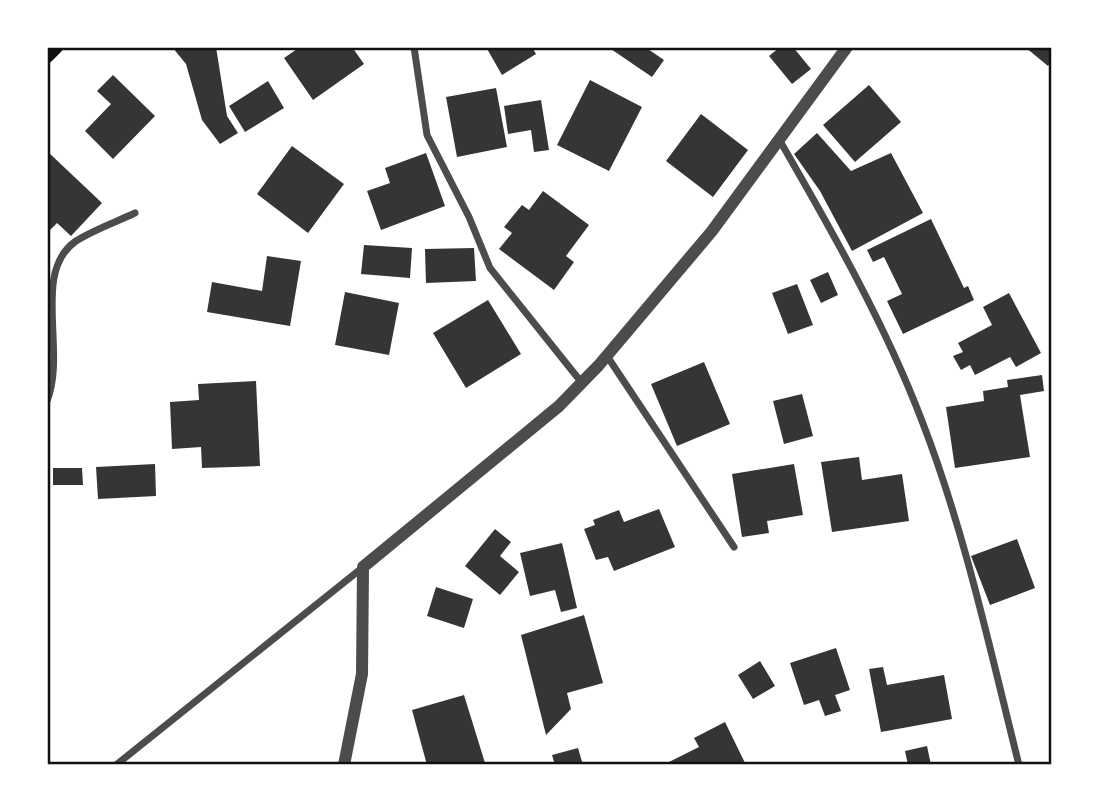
<svg xmlns="http://www.w3.org/2000/svg" width="1099" height="812" font-family="Cabin,sans-serif">
  <style>
    .building { fill: #353535 }
    .lines { fill: none; stroke-linecap: round; stroke-linejoin: round }
    .minor { stroke: #4c4c4c; stroke-width: 7 }
    .tertiary { stroke: #4c4c4c; stroke-width: 12 }
    .secondary { stroke: #111; stroke-width: 14 }
    .neatline { fill: none; stroke: #111; stroke-width: 2.5 }
  </style>
  <rect width="100%" height="100%" fill="#fff"/>
  <!-- building -->
  <path class="building" d="M 172,47 L 216,47 L 227,116 L 238,133 L 220,144 L 202,120 L 186,64 Z
    M 300,47 L 352,47 L 364,64 L 313,100 L 284,58 Z
    M 486,47 L 532,47 L 536,54 L 502,75 Z
    M 608,47 L 645,47 L 664,60 L 652,77 Z
    M 780,47 L 793,47 L 811,69 L 792,84 L 769,56 Z
    M 1025,47 L 1052,47 L 1052,61 L 1048,66 Z
    M 113,75 L 155,116 L 113,159 L 85,131 L 111,104 L 97,91 Z
    M 590,80 L 642,107 L 609,171 L 557,145 Z
    M 268,81 L 284,108 L 245,132 L 229,106 Z
    M 869,85 L 901,122 L 855,162 L 823,125 Z
    M 496,88 L 507,147 L 457,157 L 446,97 Z
    M 541,100 L 549,150 L 534,152 L 531,130 L 508,134 L 504,106 Z
    M 701,114 L 748,150 L 713,197 L 666,161 Z
    M 817,133 L 851,171 L 891,153 L 923,213 L 852,251 L 820,191 L 794,154 Z
    M 292,146 L 344,184 L 308,233 L 257,194 Z
    M 47,151 L 102,203 L 71,236 L 57,223 L 47,233 Z
    M 426,153 L 445,206 L 381,230 L 367,191 L 390,183 L 385,168 Z
    M 543,191 L 589,225 L 566,256 L 574,262 L 554,290 L 499,249 L 512,233 L 504,227 L 522,205 L 529,210 Z
    M 931,219 L 964,288 L 968,286 L 974,300 L 903,334 L 887,301 L 902,294 L 884,257 L 873,262 L 867,250 Z
    M 364,245 L 412,248 L 410,278 L 361,274 Z
    M 474,248 L 476,281 L 426,283 L 425,249 Z
    M 267,256 L 301,261 L 290,326 L 207,312 L 212,282 L 262,291 Z
    M 828,272 L 838,295 L 821,303 L 810,280 Z
    M 797,284 L 813,325 L 788,334 L 772,293 Z
    M 345,292 L 399,303 L 389,355 L 335,345 Z
    M 1009,293 L 1041,353 L 1016,367 L 1010,357 L 975,375 L 970,365 L 961,370 L 953,356 L 963,352 L 958,343 L 992,325 L 983,307 Z
    M 488,300 L 521,354 L 466,388 L 433,333 Z
    M 704,362 L 730,424 L 677,446 L 651,384 Z
    M 1042,375 L 1044,391 L 1020,395 L 1030,457 L 955,468 L 946,407 L 984,401 L 983,391 L 1008,387 L 1007,380 Z
    M 256,381 L 260,466 L 202,468 L 201,447 L 172,449 L 170,402 L 199,400 L 198,384 Z
    M 802,394 L 813,436 L 784,444 L 773,401 Z
    M 859,457 L 862,480 L 902,474 L 909,521 L 832,532 L 821,462 Z
    M 155,464 L 156,496 L 98,499 L 96,467 Z
    M 794,464 L 803,515 L 767,521 L 769,533 L 742,537 L 732,474 Z
    M 53,468 L 82,468 L 83,485 L 53,485 Z
    M 659,509 L 675,547 L 614,571 L 608,557 L 596,560 L 584,529 L 595,525 L 593,520 L 619,510 L 624,522 Z
    M 495,529 L 511,542 L 500,556 L 519,572 L 500,595 L 465,566 Z
    M 1017,539 L 1035,588 L 990,605 L 971,556 Z
    M 562,543 L 577,608 L 561,612 L 555,590 L 530,596 L 520,553 Z
    M 436,587 L 473,599 L 464,628 L 427,616 Z
    M 584,615 L 603,683 L 567,693 L 571,709 L 546,735 L 521,635 Z
    M 836,648 L 850,690 L 835,695 L 841,711 L 825,716 L 819,700 L 804,705 L 790,663 Z
    M 760,661 L 775,686 L 753,699 L 738,675 Z
    M 883,667 L 887,685 L 944,675 L 952,719 L 881,732 L 869,669 Z
    M 464,695 L 485,763 L 427,765 L 412,710 Z
    M 725,722 L 746,765 L 671,765 L 669,762 L 699,747 L 694,738 Z
    M 927,746 L 931,765 L 908,765 L 905,751 Z
    M 578,748 L 583,765 L 555,765 L 552,755 Z"/>
  <g class="lines">
    <!-- minor -->
    <path class="minor" d="M 414,47 L 427,135 L 469,217 L 490,268 L 582,383
      M 780,141 C 832,231 885,324 922,421 C 965,532 990,650 1019,765
      M 607,356 L 734,547
      M 47,401 C 67,351 31,272 76,241 C 93,230 116,222 135,213
      M 116,765 L 362,568"/>
    <!-- tertiary -->
    <path class="tertiary" d="M 344,765 L 362,674 L 363,567 L 559,406 L 599,365 L 712,231 L 847,47"/>
    <!-- secondary -->
    <path class="secondary" d="M 47,56 L 56,47"/>
  </g>
  <!-- border -->
  <rect width="1099" height="812" fill="none" stroke="#ffffff" stroke-width="98"/>
  <rect x="49" y="49" width="1001" height="714" class="neatline"/>
</svg>
